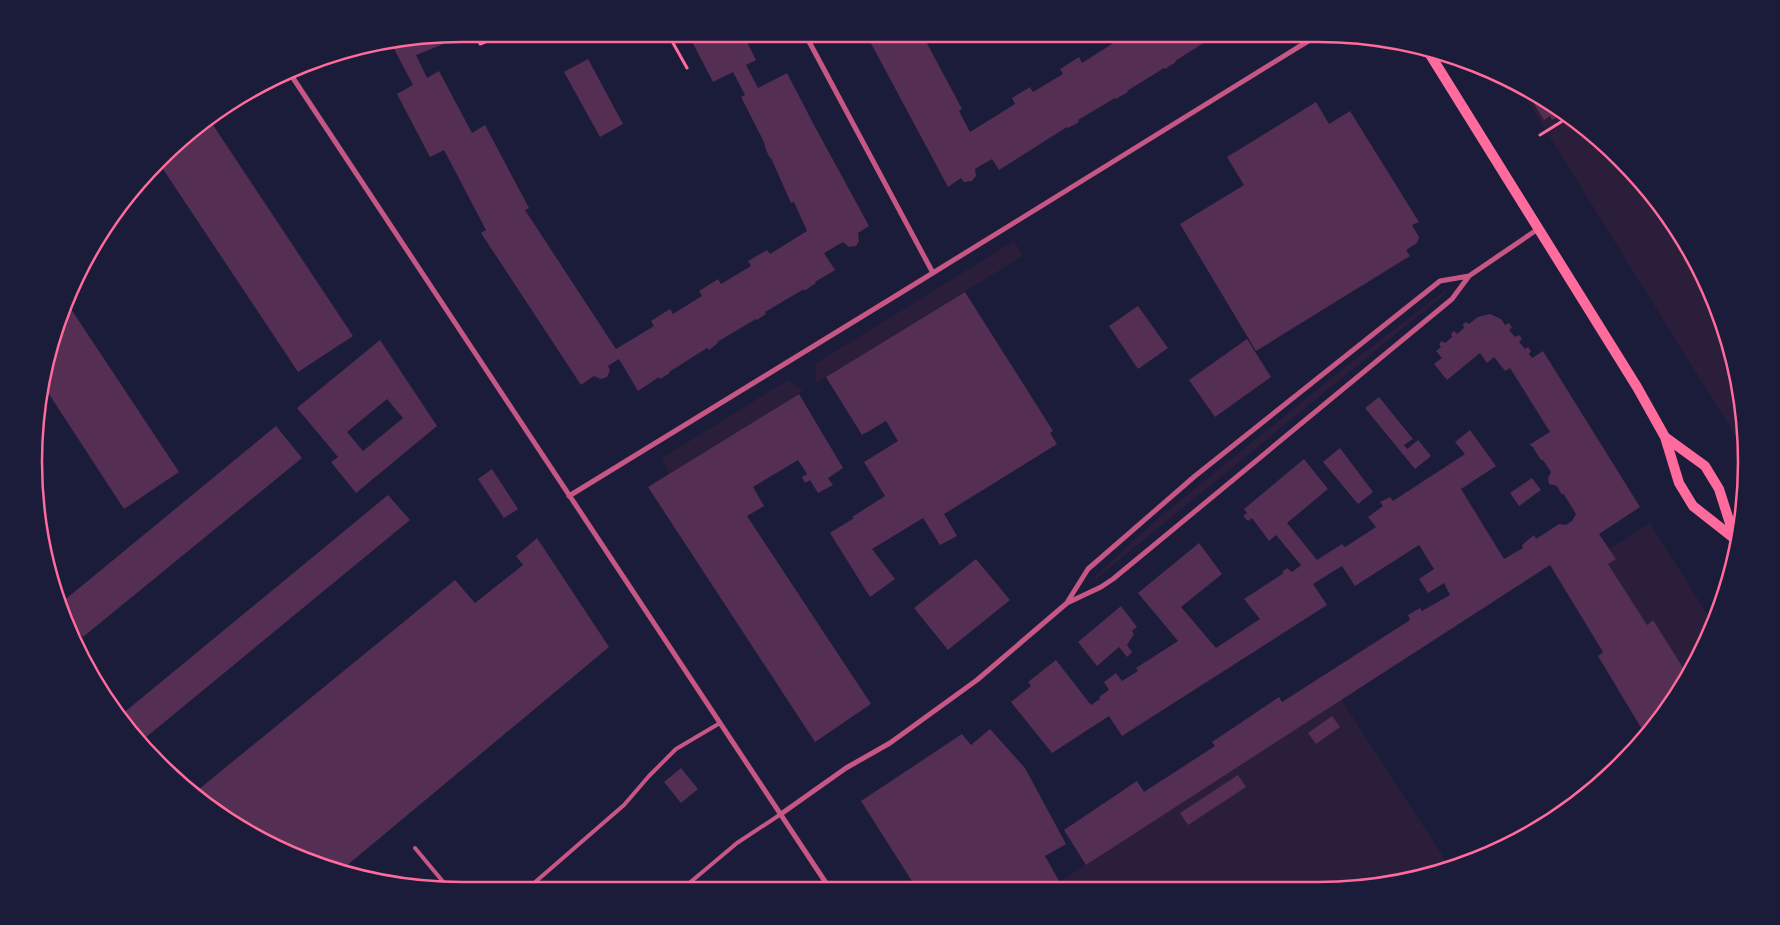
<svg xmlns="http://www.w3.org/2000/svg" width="1780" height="925" font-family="'Roboto Condensed',sans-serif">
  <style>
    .green { fill: #2a1e3b }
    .building { fill: #542f53; fill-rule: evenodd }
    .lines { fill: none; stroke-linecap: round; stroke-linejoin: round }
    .path { stroke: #ff6b9d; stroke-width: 3 }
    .service { stroke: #c65784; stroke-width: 4 }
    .minor { stroke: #c65784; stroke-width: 5 }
    .secondary { stroke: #ff6b9d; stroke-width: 10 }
    .rim { fill: none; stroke: #ff6b9d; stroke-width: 2.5 }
  </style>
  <rect width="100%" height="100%" fill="#1b1b3a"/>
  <!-- green -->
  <path class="green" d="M 1517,84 L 1579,123 L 1640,180 L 1689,248 L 1724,325 L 1743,407 L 1744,450 Z
    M 1014,241 L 1023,256 L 816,383 L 815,364 Z
    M 1446,290 L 1446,293 L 1096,579 L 1096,576 L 1156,520 L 1345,367 Z
    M 788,380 L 803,391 L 669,474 L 662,458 Z
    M 1650,523 L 1713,623 L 1702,652 L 1687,674 L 1653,620 L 1647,625 L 1608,564 L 1616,559 L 1609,549 Z
    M 1341,699 L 1450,867 L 1374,888 L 1063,888 L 1059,882 Z"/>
  <!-- building -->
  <path class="building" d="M 462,34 L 469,34 L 416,55 L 427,78 L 439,71 L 472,133 L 485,125 L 529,208 L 525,210 L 616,349 L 654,326 L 651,321 L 670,309 L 673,314 L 702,296 L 699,291 L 718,279 L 721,284 L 751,266 L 748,261 L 767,250 L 770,254 L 807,231 L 794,202 L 791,203 L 771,158 L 770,158 L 766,150 L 764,142 L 741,97 L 745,95 L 733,72 L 713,82 L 688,34 L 743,34 L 756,60 L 746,65 L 758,88 L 787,73 L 814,125 L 869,226 L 858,233 L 859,241 L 856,246 L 849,247 L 843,242 L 824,253 L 835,270 L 815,282 L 816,283 L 804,291 L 804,289 L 765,312 L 766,314 L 757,320 L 756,319 L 717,342 L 718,343 L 709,350 L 707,348 L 669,372 L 670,373 L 660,379 L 659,377 L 638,391 L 619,359 L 608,366 L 610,370 L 607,377 L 601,379 L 594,376 L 581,385 L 481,233 L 486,230 L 444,150 L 430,157 L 397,94 L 413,85 L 392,45 Z
    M 866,34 L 922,34 L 962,109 L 959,111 L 970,132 L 1015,104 L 1012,98 L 1030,87 L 1033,92 L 1063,74 L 1060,69 L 1079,57 L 1082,63 L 1112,44 L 1109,39 L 1116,34 L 1221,35 L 1214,39 L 1213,37 L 1175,61 L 1176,62 L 1165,69 L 1164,68 L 1127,91 L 1128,92 L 1116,99 L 1115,98 L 1078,120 L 1079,122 L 1068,128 L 1067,127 L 999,170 L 992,159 L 975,169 L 976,176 L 972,181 L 964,182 L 961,178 L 948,187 Z
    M 588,59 L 623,124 L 600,137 L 564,72 Z
    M 1525,89 L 1563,113 L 1552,120 L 1550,116 L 1544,120 Z
    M 1316,102 L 1329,124 L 1350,111 L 1419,222 L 1412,225 L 1419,237 L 1417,243 L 1406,250 L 1410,256 L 1256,351 L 1180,224 L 1244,185 L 1227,157 Z
    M 209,119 L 353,336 L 298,372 L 161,166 L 201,123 Z
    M 965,292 L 1053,431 L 1050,433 L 1057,444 L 944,514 L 957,536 L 940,545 L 923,518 L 872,549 L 895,579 L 870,597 L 830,533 L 854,518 L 852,517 L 885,496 L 864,462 L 898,441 L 886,421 L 862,435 L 826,377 Z
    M 69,306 L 179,472 L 124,509 L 45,388 L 48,352 Z
    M 1138,306 L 1168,348 L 1138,369 L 1109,326 Z
    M 1490,314 L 1501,319 L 1505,325 L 1509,323 L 1512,327 L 1509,330 L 1515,337 L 1519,335 L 1522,339 L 1519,342 L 1525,349 L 1528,347 L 1531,351 L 1529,354 L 1532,358 L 1543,351 L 1640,507 L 1599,534 L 1616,559 L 1608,564 L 1647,625 L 1653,620 L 1687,674 L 1646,736 L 1598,656 L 1603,652 L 1550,565 L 1086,865 L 1064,830 L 1137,781 L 1144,792 L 1215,746 L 1212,742 L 1279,697 L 1282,702 L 1410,620 L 1408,615 L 1420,608 L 1422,611 L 1450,595 L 1444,583 L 1428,593 L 1419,579 L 1434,569 L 1419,545 L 1355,586 L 1342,566 L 1313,584 L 1327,605 L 1122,736 L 1109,716 L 1052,753 L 1011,702 L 1031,686 L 1028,682 L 1056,660 L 1091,705 L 1100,699 L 1099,697 L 1109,690 L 1104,682 L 1116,673 L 1122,681 L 1138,671 L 1136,668 L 1178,641 L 1138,593 L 1199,543 L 1222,574 L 1181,607 L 1216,648 L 1260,619 L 1244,599 L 1284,573 L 1282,572 L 1287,568 L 1292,572 L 1301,565 L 1276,535 L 1269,541 L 1252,518 L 1248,521 L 1243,516 L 1247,513 L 1244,509 L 1304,459 L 1328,489 L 1287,523 L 1317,560 L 1342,544 L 1345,547 L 1376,527 L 1368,517 L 1383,506 L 1380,502 L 1390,497 L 1393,501 L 1465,454 L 1455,442 L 1470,430 L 1496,466 L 1461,489 L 1504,559 L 1523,548 L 1522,545 L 1534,535 L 1536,539 L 1559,524 L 1566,525 L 1572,521 L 1576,514 L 1563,493 L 1562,495 L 1557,486 L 1549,484 L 1548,478 L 1551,472 L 1543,460 L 1541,460 L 1532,446 L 1529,445 L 1550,432 L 1510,368 L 1505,371 L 1494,357 L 1487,363 L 1480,353 L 1447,380 L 1434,364 L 1442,358 L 1436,351 L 1441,347 L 1439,344 L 1442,341 L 1445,343 L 1452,337 L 1451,334 L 1454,331 L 1457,334 L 1464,328 L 1463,324 L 1466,322 L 1469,324 L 1478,317 Z
    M 1247,339 L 1271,377 L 1215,417 L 1189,380 Z
    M 380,340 L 437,426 L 356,493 L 331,462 L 338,457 L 297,408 ZM 387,399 L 403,418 L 363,451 L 347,432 Z
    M 799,394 L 843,468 L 828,478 L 833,485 L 818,493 L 810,480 L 805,483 L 802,477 L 807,474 L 798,460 L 753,487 L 764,506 L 747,516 L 871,704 L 815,742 L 648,487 Z
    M 1379,397 L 1413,439 L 1404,445 L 1407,449 L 1418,440 L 1431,456 L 1415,469 L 1365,408 Z
    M 276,426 L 302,458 L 83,637 L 63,612 L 61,603 Z
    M 1340,448 L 1373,492 L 1358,504 L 1323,462 Z
    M 492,469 L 518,509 L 504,518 L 478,479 Z
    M 1532,478 L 1541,490 L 1519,506 L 1510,493 Z
    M 388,495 L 410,520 L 139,743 L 121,715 Z
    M 537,538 L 609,647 L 339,872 L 273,847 L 202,803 L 193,794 L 455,580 L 475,603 L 523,565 L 516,556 Z
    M 976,559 L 1010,600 L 948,650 L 914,608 Z
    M 1121,606 L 1137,627 L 1132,631 L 1134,634 L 1127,645 L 1132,652 L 1127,657 L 1119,647 L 1097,666 L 1078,642 Z
    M 1332,716 L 1340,727 L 1316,744 L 1308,733 Z
    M 990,729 L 1025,768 L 1066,844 L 1045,856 L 1063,888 L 917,889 L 861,801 L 962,734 L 971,745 Z
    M 681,768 L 698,789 L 681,803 L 664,782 Z
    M 1238,775 L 1246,787 L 1188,825 L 1180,813 Z
    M 1592,785 L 1593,786 L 1556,819 L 1552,812 Z"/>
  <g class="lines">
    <!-- path -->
    <path class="path" d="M 668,34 L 687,68
      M 480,44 L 505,34
      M 1540,135 L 1569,117
      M 1742,459 L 1744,458"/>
    <!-- service -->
    <path class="service" d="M 415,848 L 450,890
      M 526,890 L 624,805 L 649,776 L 676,749 L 720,723
      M 681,890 L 737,843 L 781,814"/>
    <!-- minor -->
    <path class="minor" d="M 805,34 L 933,273
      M 291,75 L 830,889
      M 569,496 L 902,292 L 1318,35
      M 1068,601 L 1088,569 L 1195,476 L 1440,281 L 1469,276
      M 781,814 L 846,768 L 890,743 L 977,680 L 1067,603 L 1101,587 L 1113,579 L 1452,299 L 1469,276 L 1538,229"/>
    <!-- secondary -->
    <path class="secondary" d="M 1426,48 L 1637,387 L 1665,437 L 1679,483 L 1693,506 L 1735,539
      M 1665,437 L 1705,466 L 1719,489 L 1735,539"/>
  </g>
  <!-- crop -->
  <path d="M0 0H1780V925H0ZM462 42H1318A420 420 0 0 1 1738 462V462A420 420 0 0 1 1318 882H462A420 420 0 0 1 42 462V462A420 420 0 0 1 462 42Z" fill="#1b1b3a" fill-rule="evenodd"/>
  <path class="rim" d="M462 42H1318A420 420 0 0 1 1738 462V462A420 420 0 0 1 1318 882H462A420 420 0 0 1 42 462V462A420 420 0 0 1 462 42Z"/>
</svg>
